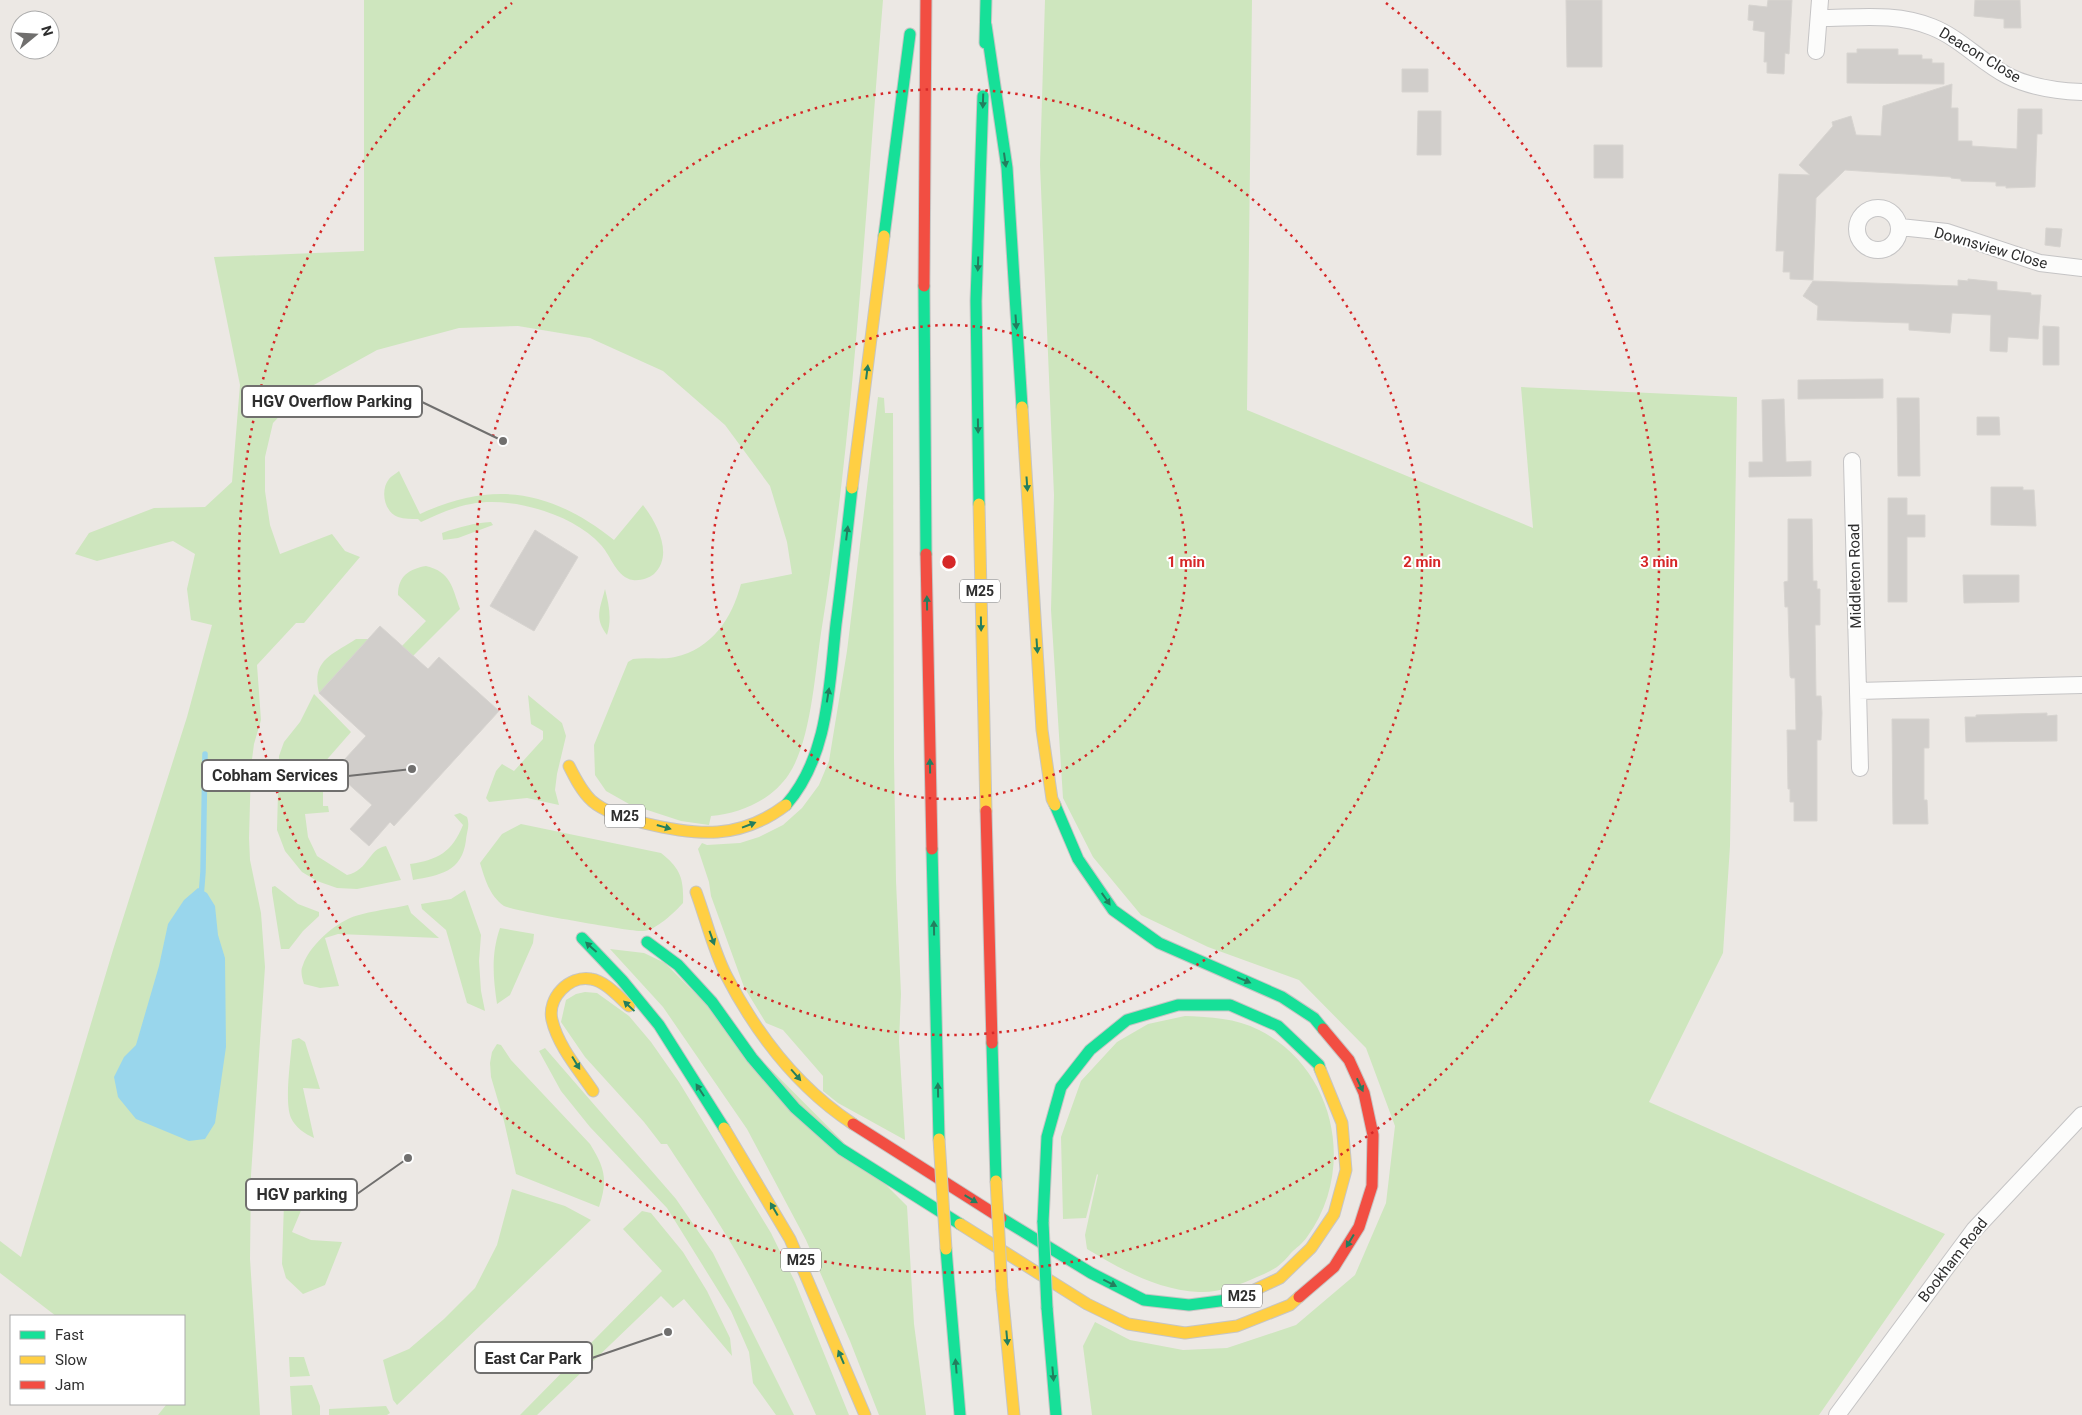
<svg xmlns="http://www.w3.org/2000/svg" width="2082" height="1415" font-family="Roboto,sans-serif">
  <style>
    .green { fill: #cee6be }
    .water { fill: #99d6ec }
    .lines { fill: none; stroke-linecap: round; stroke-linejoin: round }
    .stream { stroke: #99d6ec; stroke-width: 5.5 }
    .building { fill: #d1cecb; stroke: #d7d4d0 }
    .street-casing { stroke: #c5c4c5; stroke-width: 18 }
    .fast-casing { stroke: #c6c5c4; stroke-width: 13 }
    .slow-casing { stroke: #c6c5c4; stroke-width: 13 }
    .jam-casing { stroke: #c6c5c4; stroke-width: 13 }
    .street { stroke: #fcfcfb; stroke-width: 16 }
    .fast { stroke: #16e098; stroke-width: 11 }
    .slow { stroke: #ffcf43; stroke-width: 11 }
    .jam { stroke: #f24e42; stroke-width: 11 }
    .fast-bridge-casing { stroke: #c6c5c4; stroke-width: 13; stroke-linecap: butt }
    .slow-bridge-casing { stroke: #c6c5c4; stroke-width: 13; stroke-linecap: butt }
    .fast-bridge { stroke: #16e098; stroke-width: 11 }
    .slow-bridge { stroke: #ffcf43; stroke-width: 11 }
    .oneway { fill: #237e5e }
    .ring { fill: none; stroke: #d62828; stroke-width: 2.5; stroke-dasharray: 2.5 5 }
    .labels { text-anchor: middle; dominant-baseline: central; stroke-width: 4; stroke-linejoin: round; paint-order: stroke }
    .shield { fill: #fff; stroke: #6d6d6d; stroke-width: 1 }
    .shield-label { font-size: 14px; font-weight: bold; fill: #2e2e2e }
    .street-label { font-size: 15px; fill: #2e2e2e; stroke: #fff }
    .centre { fill: #d62828; stroke: #fff; stroke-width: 2.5 }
    .ring-label { font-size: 15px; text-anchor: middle; font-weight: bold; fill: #d62828; stroke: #fff; stroke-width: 4; stroke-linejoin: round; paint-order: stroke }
    .leader { fill: none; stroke: #706f6e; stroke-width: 2 }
    .callout-dot { fill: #706f6e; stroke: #fff; stroke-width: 2 }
    .callout { fill: #fff; stroke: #706f6e; stroke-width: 2 }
    .callout-label { font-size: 16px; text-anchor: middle; font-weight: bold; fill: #2e2e2e }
  </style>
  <rect width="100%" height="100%" fill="#ece8e4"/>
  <!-- green -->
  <path class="green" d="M 364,0 L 883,0 C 865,211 855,424 821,633 C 815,673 811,741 789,774 C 772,800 741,813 711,816 L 709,825 L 681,821 L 629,804 L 606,791 L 595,775 L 594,745 L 628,662 L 633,659 C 647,657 661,660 675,657 C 712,649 732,618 741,584 L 792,574 L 787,542 L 770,486 L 725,425 L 663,371 L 590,338 L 518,326 L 459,328 L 377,350 L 303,391 L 273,423 L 265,457 L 265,491 L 270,525 L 280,554 L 332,534 L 345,551 L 360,557 L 304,623 L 296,623 L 257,665 L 261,720 L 254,744 L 251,767 L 249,838 L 250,860 L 261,913 L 265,967 L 251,1175 L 250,1259 L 260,1415 L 158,1415 L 166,1405 L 165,1404 L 184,1404 L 184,1316 L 56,1316 L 0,1273 L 0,1241 L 21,1257 L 113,950 L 187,717 L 212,625 L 191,620 L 187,589 L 195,554 L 173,541 L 97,561 L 75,554 L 89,533 L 154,508 L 205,507 L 232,482 L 240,385 L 214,257 L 364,251 Z
    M 1045,0 L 1252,0 L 1247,410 L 1533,528 L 1521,387 L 1737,397 L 1730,846 L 1723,953 L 1649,1102 L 1945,1234 L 1819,1415 L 1092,1415 L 1083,1346 L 1095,1322 L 1130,1340 L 1183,1350 L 1227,1348 L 1296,1325 L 1355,1275 L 1386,1203 L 1395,1126 L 1366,1048 L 1299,980 L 1208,947 L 1141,915 L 1093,857 L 1063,798 L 1051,610 L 1054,495 L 1040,165 Z
    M 878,397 L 884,398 L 885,413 L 893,413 L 894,758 L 896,881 L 901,994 L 899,1041 L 905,1140 L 838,1103 L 823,1091 L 823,1076 L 783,1030 L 766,1023 L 744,987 L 711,896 L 709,882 L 698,849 L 702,843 L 707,845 L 740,843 L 759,837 L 783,825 L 802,808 L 819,785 L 829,761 L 847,651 Z
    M 399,471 L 420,514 C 494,480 551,490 614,540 L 643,505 C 657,523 674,555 654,574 C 649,578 640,581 633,580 C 617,578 611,556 601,545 C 573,514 512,496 471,504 C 453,507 437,515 421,522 L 418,519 C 412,519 404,519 398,517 C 384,512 380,490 389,479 C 391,476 396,474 399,471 Z
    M 491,522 L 493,525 L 458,538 L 443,540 L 442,533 C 459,527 474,523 491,522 Z
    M 426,566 C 451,572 452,587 460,609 L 413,656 L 402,646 L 426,621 L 398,595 C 398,576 409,569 426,566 Z
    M 605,589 C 609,605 612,619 607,635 C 594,618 600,609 605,589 Z
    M 356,639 L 369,639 L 319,693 C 311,660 332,655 356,639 Z
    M 314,694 L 351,732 L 316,772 L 323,792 L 323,806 L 328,806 L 329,812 L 305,814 L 308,837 L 317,856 L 347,875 C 369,870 368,849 386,846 L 401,880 L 357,889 L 337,888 L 317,881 L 302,872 L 285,851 L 277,830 L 279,756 L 284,742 L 300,722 Z
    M 528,695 L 562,723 L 566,736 L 557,774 L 555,790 L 559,805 L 527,798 L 489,802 L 486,798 L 496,771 L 502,764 L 514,771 L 543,739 L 543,731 L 531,724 Z
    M 460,813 L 467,817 C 470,826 467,830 466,840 C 462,872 440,875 413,880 L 410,864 C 438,860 452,852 463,825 L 454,815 Z
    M 521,824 L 661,853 C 680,868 684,878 683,903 C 675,912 655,931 643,931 C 632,932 510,910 504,906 C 489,895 485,879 480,863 L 502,834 Z
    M 275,886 L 298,904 L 319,912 L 319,916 L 303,931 L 289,949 L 281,949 L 272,892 L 272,887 Z
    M 465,890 L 481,935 L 479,961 L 481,991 L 485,1011 L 467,1003 L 446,930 L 422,909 L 421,904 L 451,899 Z
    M 408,905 L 411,913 L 439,938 L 338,934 L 325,938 L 339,986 L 320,988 L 304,984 C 302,977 300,971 303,965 C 309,947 331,927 348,919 C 362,912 391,909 408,905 Z
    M 500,928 L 534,934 L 533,943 L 510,995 L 497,1004 C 493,977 491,954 500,928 Z
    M 610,949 L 644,953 L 665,963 L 907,1206 L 914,1324 L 926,1415 L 879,1415 L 850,1341 L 806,1240 L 747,1129 L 663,1007 Z
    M 585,992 L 597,993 L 629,1016 L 651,1042 L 679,1082 L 771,1233 L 795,1282 L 849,1415 L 816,1415 C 791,1359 766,1303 735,1250 C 714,1214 690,1179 667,1144 L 661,1144 L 644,1122 L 585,1057 L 561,1022 L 566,1000 L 576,994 Z
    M 1185,1016 C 1210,1017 1236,1018 1259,1030 C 1335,1068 1357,1169 1307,1237 C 1303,1243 1296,1248 1291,1253 C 1287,1258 1282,1263 1277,1267 C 1271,1271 1264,1274 1257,1277 C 1240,1285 1218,1293 1199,1292 C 1158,1290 1122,1270 1087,1249 L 1085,1235 L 1098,1175 L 1097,1174 L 1086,1218 L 1063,1219 L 1061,1137 L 1081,1081 L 1117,1042 L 1148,1024 Z
    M 299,1038 L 305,1042 L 320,1089 L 303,1088 L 314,1138 C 305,1134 295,1127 291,1118 C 284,1101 291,1059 292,1040 Z
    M 497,1044 L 501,1045 L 511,1060 L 590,1144 C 605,1168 608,1180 599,1207 L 516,1174 L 504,1121 L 491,1077 L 490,1063 L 492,1052 Z
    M 545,1048 L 676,1199 L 713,1253 L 794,1415 L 776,1415 L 753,1383 L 749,1352 L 731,1311 L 667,1208 L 590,1127 L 561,1091 L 539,1051 Z
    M 310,1189 L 292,1232 L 311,1240 L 342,1242 L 325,1285 L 303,1294 L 286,1278 L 282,1264 L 284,1202 L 294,1193 Z
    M 512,1189 L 565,1206 L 591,1220 L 397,1405 L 393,1400 L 383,1360 L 409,1349 L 444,1319 L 475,1288 L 497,1245 Z
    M 642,1211 L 651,1213 L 683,1252 L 707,1291 L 730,1338 L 732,1356 L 684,1299 L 673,1308 L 661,1296 L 537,1415 L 520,1415 L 662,1271 L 623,1229 Z
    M 289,1357 L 304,1357 L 310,1376 L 290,1377 Z
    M 312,1385 L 320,1406 L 320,1415 L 292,1415 L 290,1386 Z
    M 386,1406 L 390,1413 L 387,1415 L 329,1415 L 329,1409 Z"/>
  <!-- water -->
  <path class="water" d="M 198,888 L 207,893 L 215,906 L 218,935 L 225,958 L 226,1047 L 215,1123 L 205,1139 L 189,1141 L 136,1119 L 118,1097 L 114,1077 L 124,1057 L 136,1045 L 159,966 L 168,924 L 184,900 Z"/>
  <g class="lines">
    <!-- stream -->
    <path class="stream" d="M 201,897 L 203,872 L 205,754"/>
  </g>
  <!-- building -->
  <path class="building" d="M 1566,0 L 1602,0 L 1602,67 L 1567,67 Z
    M 1768,0 L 1792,0 L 1789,54 L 1785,53 L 1784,74 L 1767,73 L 1767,62 L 1764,62 L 1765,32 L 1753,30 L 1754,21 L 1748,20 L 1749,5 L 1767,7 Z
    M 1975,0 L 2020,0 L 2021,28 L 2004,28 L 2004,19 L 1974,16 Z
    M 1857,49 L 1898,49 L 1898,55 L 1922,55 L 1922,59 L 1932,59 L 1932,63 L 1944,63 L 1944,84 L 1847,83 L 1847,53 L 1857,53 Z
    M 1402,69 L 1428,69 L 1428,92 L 1402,92 Z
    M 1952,84 L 1951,108 L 1958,108 L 1958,141 L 1972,141 L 1972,146 L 2017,149 L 2018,109 L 2042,109 L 2042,134 L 2037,134 L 2035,187 L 2006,188 L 2006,186 L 1996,186 L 1996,182 L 1961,181 L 1961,179 L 1951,178 L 1951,177 L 1845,170 L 1816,198 L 1813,280 L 1790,279 L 1790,272 L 1783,272 L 1784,251 L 1776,251 L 1779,174 L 1810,175 L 1799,165 L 1833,126 L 1832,122 L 1851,116 L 1856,135 L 1881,136 L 1883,106 Z
    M 1418,111 L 1441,111 L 1441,155 L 1417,155 Z
    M 1594,145 L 1623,145 L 1623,178 L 1594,178 Z
    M 2046,228 L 2062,229 L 2060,247 L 2045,245 Z
    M 1968,279 L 1997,282 L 1997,290 L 2031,293 L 2031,295 L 2041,295 L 2038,339 L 2008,337 L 2007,352 L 1990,351 L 1991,315 L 1952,313 L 1950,333 L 1909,330 L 1909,323 L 1817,320 L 1818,306 L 1803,296 L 1813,281 L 1958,286 L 1958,280 L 1968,281 Z
    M 2043,326 L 2059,327 L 2059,365 L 2043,365 Z
    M 1883,379 L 1883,398 L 1798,399 L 1798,380 Z
    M 1897,398 L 1919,398 L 1920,476 L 1898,476 Z
    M 1784,399 L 1786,462 L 1811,461 L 1811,476 L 1749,477 L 1749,462 L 1763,462 L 1762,400 Z
    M 1977,417 L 1999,417 L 2000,435 L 1977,435 Z
    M 1991,487 L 2023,487 L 2023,490 L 2034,490 L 2036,526 L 1991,525 Z
    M 1888,498 L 1907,498 L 1907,515 L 1925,515 L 1925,537 L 1907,537 L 1907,602 L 1888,602 Z
    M 1788,519 L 1812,519 L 1813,581 L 1817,581 L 1817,589 L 1820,589 L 1820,625 L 1815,625 L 1816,696 L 1821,696 L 1822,713 L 1821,740 L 1817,740 L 1817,821 L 1794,821 L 1794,802 L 1790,802 L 1790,789 L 1788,789 L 1787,730 L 1796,730 L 1795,678 L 1791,678 L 1790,676 L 1788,607 L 1785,607 L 1784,582 L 1788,581 Z
    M 535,530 L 578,557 L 534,631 L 490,606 Z
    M 1963,575 L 2019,575 L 2019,602 L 1964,603 Z
    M 380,626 L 428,669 L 439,657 L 499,711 L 394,826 L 390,822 L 369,846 L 350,829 L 372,805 L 334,771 L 366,736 L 319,693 Z
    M 2047,713 L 2047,716 L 2057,715 L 2057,741 L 1966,742 L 1965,717 L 1976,717 L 1976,715 Z
    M 1892,719 L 1929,719 L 1929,748 L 1924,748 L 1924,800 L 1927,800 L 1928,824 L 1893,824 Z"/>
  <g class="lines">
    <defs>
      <path id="street" d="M 1819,18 C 1856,18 1896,12 1932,27 C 1960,38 1981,62 2008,76 C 2030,87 2058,91 2082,92
        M 1816,51 L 1820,0
        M1857 229a21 21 0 1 1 42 0a21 21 0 1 1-42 0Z
        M 1900,227 L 1947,232 L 2040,263 L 2082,268
        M 1852,461 L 1860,768
        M 1858,691 L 2082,685
        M 1837,1415 L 1974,1230 L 2082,1115"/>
      <path id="fast" d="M 986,25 L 1007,168 L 1022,407
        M 985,43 L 986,0
        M 884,236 L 910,34
        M 924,286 L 926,554
        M 979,504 L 976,301 L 983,96
        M 786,805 C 829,756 829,686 836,624 C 842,579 847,533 852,488
        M 1055,805 L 1078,859 L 1113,910 L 1159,943 L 1282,997 L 1314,1018 L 1323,1029
        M 932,849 L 939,1139
        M 582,938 L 622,980 L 659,1025 L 724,1128
        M 647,942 L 678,965 L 712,1002 L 752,1058 L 795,1108 L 841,1149 L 960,1224
        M 992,1043 L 996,1181
        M 1001,1218 L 1091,1273 L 1144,1300 L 1189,1305 L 1235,1299 L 1246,1294
        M 1043,1222 L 1047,1137 L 1061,1087 L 1090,1050 L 1127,1020 L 1178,1005 L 1230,1005 L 1278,1026 L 1319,1065 L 1320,1069
        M 946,1249 L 960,1415
        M 1047,1308 L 1056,1415"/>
      <path id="slow" d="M 1022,407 L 1042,730 L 1052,799 L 1055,805
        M 852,488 L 884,236
        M 979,504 L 986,811
        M 569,766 C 575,778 582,792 592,801 C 606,813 627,818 644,823 C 697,836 740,840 786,805
        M 696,892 C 706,919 713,949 726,975 C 756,1033 797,1087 853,1124
        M 593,1091 C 579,1070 558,1046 552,1020 C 547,998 569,975 591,979 C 605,981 619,997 629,1006
        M 724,1128 L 790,1239 L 865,1415
        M 960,1224 L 1087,1304 L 1128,1324 L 1185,1333 L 1237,1326 L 1290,1305 L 1299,1297
        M 1002,1290 L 1014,1415
        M 1246,1294 L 1280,1278 L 1311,1248 L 1334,1214 L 1346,1170 L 1342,1123 L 1320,1069"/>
      <path id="jam" d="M 924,286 L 926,0
        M 926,554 L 932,849
        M 986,811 L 992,1043
        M 853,1124 L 1001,1218
        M 1299,1297 L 1334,1267 L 1359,1227 L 1372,1186 L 1373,1135 L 1364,1093 L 1349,1060 L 1323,1029"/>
    </defs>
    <!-- street casing -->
    <use href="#street" class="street-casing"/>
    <!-- fast casing -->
    <use href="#fast" class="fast-casing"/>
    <!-- slow casing -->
    <use href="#slow" class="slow-casing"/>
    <!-- jam casing -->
    <use href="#jam" class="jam-casing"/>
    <!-- street -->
    <use href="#street" class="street"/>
    <!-- fast -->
    <use href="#fast" class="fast"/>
    <!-- slow -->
    <use href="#slow" class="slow"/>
    <!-- jam -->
    <use href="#jam" class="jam"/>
    <defs>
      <path id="fast-bridge" d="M 1043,1222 L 1047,1308"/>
      <path id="slow-bridge" d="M 939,1139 L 946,1249
        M 996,1181 L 1002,1290"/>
    </defs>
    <!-- fast-bridge casing -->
    <use href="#fast-bridge" class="fast-bridge-casing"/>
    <!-- slow-bridge casing -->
    <use href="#slow-bridge" class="slow-bridge-casing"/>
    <!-- fast-bridge -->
    <use href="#fast-bridge" class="fast-bridge"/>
    <!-- slow-bridge -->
    <use href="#slow-bridge" class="slow-bridge"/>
  </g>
  <!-- one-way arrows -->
  <defs><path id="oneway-solid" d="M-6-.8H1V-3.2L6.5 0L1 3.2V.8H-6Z" transform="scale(1.25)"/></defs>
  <g class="oneway">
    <use href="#oneway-solid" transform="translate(983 101) rotate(92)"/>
    <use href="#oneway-solid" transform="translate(1005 160) rotate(82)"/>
    <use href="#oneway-solid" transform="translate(978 264) rotate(92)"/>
    <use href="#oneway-solid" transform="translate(1016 322) rotate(86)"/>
    <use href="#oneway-solid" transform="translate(867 372) rotate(-83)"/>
    <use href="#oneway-solid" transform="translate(978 426) rotate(89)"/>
    <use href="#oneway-solid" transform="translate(1027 484) rotate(86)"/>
    <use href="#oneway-solid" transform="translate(847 533) rotate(-83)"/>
    <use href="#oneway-solid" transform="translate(927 603) rotate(-91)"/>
    <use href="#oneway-solid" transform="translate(981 624) rotate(89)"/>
    <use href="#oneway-solid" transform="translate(1037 646) rotate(86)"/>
    <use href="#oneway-solid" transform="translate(828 695) rotate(-81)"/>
    <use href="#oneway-solid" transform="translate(930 766) rotate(-91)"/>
    <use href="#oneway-solid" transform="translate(749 825) rotate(-21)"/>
    <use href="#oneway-solid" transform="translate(664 827) rotate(16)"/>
    <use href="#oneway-solid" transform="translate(1106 899) rotate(55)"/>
    <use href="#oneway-solid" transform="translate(934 928) rotate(-91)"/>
    <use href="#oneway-solid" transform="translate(712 938) rotate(70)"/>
    <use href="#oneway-solid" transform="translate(591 947) rotate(-138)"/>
    <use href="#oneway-solid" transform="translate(1244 980) rotate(23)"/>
    <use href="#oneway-solid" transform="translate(629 1006) rotate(-137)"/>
    <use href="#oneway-solid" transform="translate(576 1063) rotate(59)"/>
    <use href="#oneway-solid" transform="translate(796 1075) rotate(49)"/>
    <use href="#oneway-solid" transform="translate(1360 1085) rotate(65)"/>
    <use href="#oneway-solid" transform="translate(700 1090) rotate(-123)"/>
    <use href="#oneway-solid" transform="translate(938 1090) rotate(-91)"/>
    <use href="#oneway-solid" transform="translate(971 1199) rotate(31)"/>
    <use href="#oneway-solid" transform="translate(774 1209) rotate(-120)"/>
    <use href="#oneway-solid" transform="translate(1350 1241) rotate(121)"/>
    <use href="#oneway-solid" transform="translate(1110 1283) rotate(27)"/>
    <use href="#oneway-solid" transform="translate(1007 1338) rotate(85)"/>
    <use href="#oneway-solid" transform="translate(841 1357) rotate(-113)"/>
    <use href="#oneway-solid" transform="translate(956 1366) rotate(-95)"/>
    <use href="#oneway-solid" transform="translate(1053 1374) rotate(85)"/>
  </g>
  <!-- distance rings -->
  <g class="ring">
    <circle cx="949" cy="562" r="237"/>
    <circle cx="949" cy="562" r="473"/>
    <path d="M1386 3A710 710 0 1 1 512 3"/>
  </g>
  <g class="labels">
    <!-- shield labels -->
    <g class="shield">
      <rect x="960" y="579.5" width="40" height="23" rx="4"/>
      <rect x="605" y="804.5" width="40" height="23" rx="4"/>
      <rect x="781" y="1248.5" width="40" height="23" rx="4"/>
      <rect x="1222" y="1284.5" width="40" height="23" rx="4"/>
    </g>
    <g class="shield-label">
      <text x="980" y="591">M25</text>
      <text x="625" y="816">M25</text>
      <text x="801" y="1260">M25</text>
      <text x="1242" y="1296">M25</text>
    </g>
    <!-- street labels -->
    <g class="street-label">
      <text transform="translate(1980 55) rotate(31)">Deacon Close</text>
      <text transform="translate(1991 248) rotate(16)">Downsview Close</text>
      <text transform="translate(1855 576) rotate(-91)">Middleton Road</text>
      <text transform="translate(1953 1260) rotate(-52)">Bookham Road</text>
    </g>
  </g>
  <circle cx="949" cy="562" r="8" class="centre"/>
  <g class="ring-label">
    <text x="1186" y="567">1 min</text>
    <text x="1422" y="567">2 min</text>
    <text x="1659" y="567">3 min</text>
  </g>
  <!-- callouts -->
  <path class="leader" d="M503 441L422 402M412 769L348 776M408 1158L357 1194M668 1332L592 1358"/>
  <g class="callout-dot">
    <circle cx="503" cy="441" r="5"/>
    <circle cx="412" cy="769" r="5"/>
    <circle cx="408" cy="1158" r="5"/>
    <circle cx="668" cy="1332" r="5"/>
  </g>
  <g class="callout">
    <rect x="242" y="386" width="180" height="31" rx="5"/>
    <rect x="202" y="760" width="146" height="31" rx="5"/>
    <rect x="246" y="1179" width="111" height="31" rx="5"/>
    <rect x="475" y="1342" width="117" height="31" rx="5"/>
  </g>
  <g class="callout-label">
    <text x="332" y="407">HGV Overflow Parking</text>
    <text x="275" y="781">Cobham Services</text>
    <text x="302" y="1200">HGV parking</text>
    <text x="533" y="1364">East Car Park</text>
  </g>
  <!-- legend -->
  <rect x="10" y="1315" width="175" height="90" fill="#ffffff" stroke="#ababab"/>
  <rect x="20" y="1331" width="25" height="8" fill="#16e098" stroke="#ababab"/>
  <text x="55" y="1340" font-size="15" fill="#2e2e2e">Fast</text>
  <rect x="20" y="1356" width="25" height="8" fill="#ffcf43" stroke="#ababab"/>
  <text x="55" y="1365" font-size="15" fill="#2e2e2e">Slow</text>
  <rect x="20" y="1381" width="25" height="8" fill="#f24e42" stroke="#ababab"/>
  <text x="55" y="1390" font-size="15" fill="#2e2e2e">Jam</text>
  <!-- north arrow -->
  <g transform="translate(35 35) rotate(72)"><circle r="24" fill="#ffffff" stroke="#ababab"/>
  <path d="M0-4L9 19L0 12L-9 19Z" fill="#706f6e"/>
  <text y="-8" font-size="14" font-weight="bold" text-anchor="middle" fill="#2e2e2e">N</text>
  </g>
</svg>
